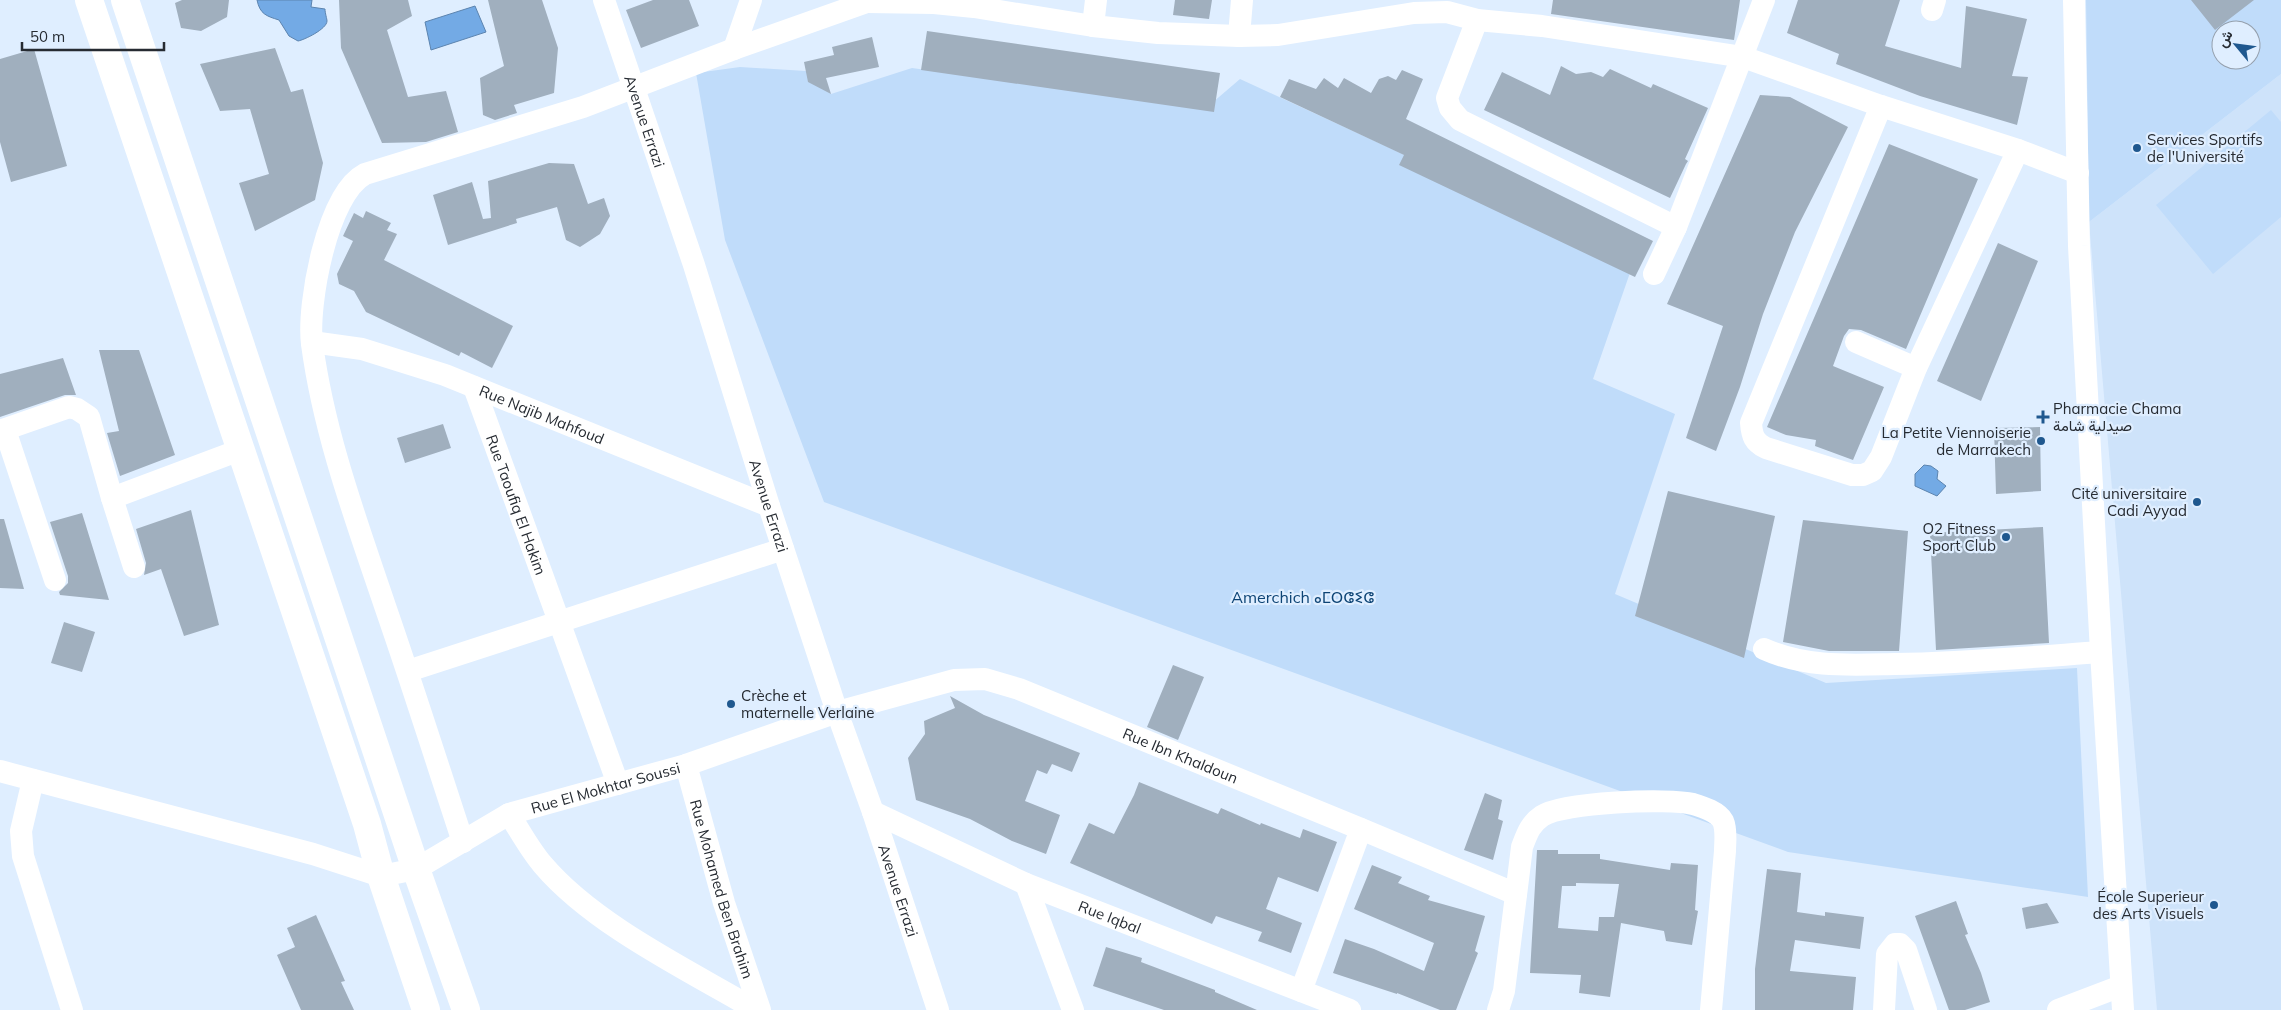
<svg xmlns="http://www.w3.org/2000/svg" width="2281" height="1010" font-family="Mulish,Vazirmatn,'Noto Sans Tifinagh',sans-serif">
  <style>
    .built { fill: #cee3fa }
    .green { fill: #c0dcfa; fill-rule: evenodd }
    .water { fill: #73aae5; stroke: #5c84af }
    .building { fill: #a0afbe; fill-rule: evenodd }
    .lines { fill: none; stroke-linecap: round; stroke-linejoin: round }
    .street { stroke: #fff; stroke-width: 22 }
    .primary { stroke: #fff; stroke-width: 28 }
    .poi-dot { fill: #1f588f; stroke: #dfeeff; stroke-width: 2 }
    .labels { text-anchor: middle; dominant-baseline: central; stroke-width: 4.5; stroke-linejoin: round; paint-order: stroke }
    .street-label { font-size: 15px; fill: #262b32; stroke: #dfeeff }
    .poi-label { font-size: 15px; fill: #262b32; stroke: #dfeeff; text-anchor: end }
    .neighbourhood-label { font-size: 16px; fill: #0d4475; stroke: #dfeeff }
  </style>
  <rect width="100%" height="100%" fill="#dfeeff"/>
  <!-- built -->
  <path class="built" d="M 2281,74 L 2281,1010 L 2157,1010 L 2089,222 Z"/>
  <!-- green -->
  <path class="green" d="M 2086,0 L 2281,0 L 2281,74 L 2089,222 ZM 2221,30 L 2251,30 L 2251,60 L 2221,60 Z
    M 740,67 L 806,71 L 831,94 L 912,68 L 1205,109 L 1240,79 L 1392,149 L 1632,267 L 1593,379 L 1675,414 L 1615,594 L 1826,683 L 2077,668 L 2088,897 L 1788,852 L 824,502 L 725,240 L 696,73 Z
    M 2271,110 L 2281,122 L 2281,217 L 2213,274 L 2156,205 Z"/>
  <!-- water -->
  <path class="water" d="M 257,0 L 312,0 L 311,7 L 325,9 C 325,13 327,19 327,21 C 327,29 304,40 298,41 L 289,36 L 279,20 C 266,16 260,14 257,0 Z
    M 475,6 L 486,32 L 431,50 L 425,22 Z
    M 1924,465 L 1931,466 L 1938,471 L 1937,479 L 1946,486 L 1937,496 L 1915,486 L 1915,474 Z"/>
  <!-- building -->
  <path class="building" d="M 182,0 L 229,0 L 227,17 L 201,31 L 181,28 L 175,3 Z
    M 339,0 L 408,0 L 412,16 L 387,30 L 408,97 L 446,91 L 458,132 L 426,142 L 382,143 L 341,48 Z
    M 488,0 L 542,0 L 558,48 L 554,93 L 514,105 L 517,113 L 495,120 L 483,115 L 480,78 L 504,66 Z
    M 653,0 L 689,0 L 699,26 L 641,48 L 626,10 Z
    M 1175,0 L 1212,0 L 1209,19 L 1173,15 Z
    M 1553,0 L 1740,0 L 1734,40 L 1551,14 Z
    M 1798,0 L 1900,0 L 1885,46 L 1961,68 L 1966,6 L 2027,19 L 2012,76 L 2028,77 L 2017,125 L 1920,96 L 1836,64 L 1839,54 L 1787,33 Z
    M 2191,0 L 2254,0 L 2215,30 Z
    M 927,31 L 1220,73 L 1214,112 L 921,70 Z
    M 872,37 L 879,67 L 826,78 L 831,94 L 808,82 L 804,62 L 834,55 L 832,47 Z
    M 275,48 L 291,92 L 303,89 L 323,163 L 315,200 L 255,231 L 239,183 L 269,174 L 250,109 L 220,111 L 200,64 Z
    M 34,49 L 67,166 L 11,182 L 0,142 L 0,59 Z
    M 1561,66 L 1576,74 L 1591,72 L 1603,77 L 1610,69 L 1651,88 L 1653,84 L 1708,108 L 1685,159 L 1688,161 L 1686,164 L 1670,198 L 1484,110 L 1502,72 L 1550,95 Z
    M 1402,70 L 1423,79 L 1406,119 L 1653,241 L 1635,277 L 1399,165 L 1404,155 L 1280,97 L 1289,79 L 1316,89 L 1324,78 L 1338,88 L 1344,78 L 1371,93 L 1379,79 L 1388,76 L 1396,80 Z
    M 1760,95 L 1790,97 L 1848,127 L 1795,232 L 1763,314 L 1740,387 L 1716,451 L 1686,438 L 1723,326 L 1667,304 Z
    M 1889,144 L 1978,179 L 1906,349 L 1861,330 L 1849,329 L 1844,336 L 1833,366 L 1884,387 L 1853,460 L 1815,446 L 1816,440 L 1786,435 L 1767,427 Z
    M 549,163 L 574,164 L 588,204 L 604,198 L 610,216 L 600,234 L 580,247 L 566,240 L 557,207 L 516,219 L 517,223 L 448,245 L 433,195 L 472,182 L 483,219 L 491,218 L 488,181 Z
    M 366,211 L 391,223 L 387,230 L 397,234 L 384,260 L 513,326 L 492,368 L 461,352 L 459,356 L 366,312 L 354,291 L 339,284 L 337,274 L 353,241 L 343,236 L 354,213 L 363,218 Z
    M 1998,243 L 2038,261 L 1981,401 L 1937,381 Z
    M 99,350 L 139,350 L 175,455 L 120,476 L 107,433 L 119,431 Z
    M 63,358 L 76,395 L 65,395 L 0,417 L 0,374 Z
    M 443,424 L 451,448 L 405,463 L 397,438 Z
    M 2040,427 L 2041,491 L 1996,494 L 1994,428 Z
    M 1668,491 L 1775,516 L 1744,658 L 1635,616 Z
    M 191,510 L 219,625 L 184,636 L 161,569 L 144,575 L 146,563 L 136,529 Z
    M 82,513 L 109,600 L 60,595 L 59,592 L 68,583 L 68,576 L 50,522 Z
    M 0,519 L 4,519 L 24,589 L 0,588 Z
    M 1803,520 L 1908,531 L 1899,651 L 1829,651 L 1783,642 Z
    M 2043,527 L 2049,643 L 1936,650 L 1930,533 Z
    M 64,622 L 95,632 L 82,672 L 51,663 Z
    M 1173,665 L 1204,677 L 1178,740 L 1147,727 Z
    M 950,696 L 984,715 L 1080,753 L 1072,772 L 1052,764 L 1047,774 L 1037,770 L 1025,801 L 1060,815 L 1046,854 L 1012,841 L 970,819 L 916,800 L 908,758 L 925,734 L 924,721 L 955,708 Z
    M 1139,782 L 1218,814 L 1221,808 L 1260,825 L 1261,823 L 1300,838 L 1303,829 L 1337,842 L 1318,892 L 1278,877 L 1266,909 L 1302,923 L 1291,953 L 1258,941 L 1262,932 L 1216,916 L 1212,924 L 1070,863 L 1089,823 L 1114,834 L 1134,795 Z
    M 1485,793 L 1502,800 L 1498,819 L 1503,821 L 1493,860 L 1464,850 Z
    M 1537,850 L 1558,850 L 1558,854 L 1600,854 L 1600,859 L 1670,870 L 1671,863 L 1698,865 L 1695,910 L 1698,911 L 1692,945 L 1666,941 L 1664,931 L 1621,923 L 1610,997 L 1579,993 L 1581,975 L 1530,973 ZM 1576,883 L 1619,884 L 1614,917 L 1599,917 L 1598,931 L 1558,928 L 1562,886 L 1576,886 Z
    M 1372,865 L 1402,877 L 1398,883 L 1430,896 L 1428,900 L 1485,916 L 1475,951 L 1478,953 L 1456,1010 L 1440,1010 L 1397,993 L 1397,994 L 1333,973 L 1345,939 L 1374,949 L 1424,971 L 1434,943 L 1354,909 Z
    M 1767,869 L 1801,873 L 1797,912 L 1825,916 L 1825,912 L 1864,917 L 1860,949 L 1795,940 L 1790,971 L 1856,977 L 1853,1010 L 1755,1010 L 1755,969 Z
    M 1956,901 L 1968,934 L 1965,935 L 1981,973 L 1990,1002 L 1965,1010 L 1949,1010 L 1915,916 Z
    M 2047,903 L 2059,923 L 2026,929 L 2022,908 Z
    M 316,915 L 345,981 L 341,982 L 354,1010 L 301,1010 L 277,955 L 295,947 L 287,928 Z
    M 1106,947 L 1142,958 L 1141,962 L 1215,990 L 1215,992 L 1257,1010 L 1164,1010 L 1093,986 Z"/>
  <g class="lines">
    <!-- street -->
    <g class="street">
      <path id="s1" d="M 604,0 L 694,265 L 769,506 L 837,712 L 873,812 L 938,1010"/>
      <path d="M 859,0 L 867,2 L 934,3 L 974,7 L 1093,26 L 1158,33 L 1239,36 L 1278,35 L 1414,13 L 1447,12 L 1477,20 L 1542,26 L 1743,57 L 1881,106 L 2018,150 L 2078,173"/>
      <path d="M 2074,0 L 2079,246 L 2101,652 L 2123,1010"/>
      <path d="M 1932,10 L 1935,0"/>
      <path d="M 1477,20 L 1447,98 L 1450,108 L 1460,120 L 1676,227"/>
      <path d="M 1093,26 L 1096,0"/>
      <path d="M 1239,36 L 1242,0"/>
      <path d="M 734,49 L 751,0"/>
      <path d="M 1881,106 L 1751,423 C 1752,436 1754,442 1766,448 L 1852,475 L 1863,475 L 1872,471 L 1881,457 L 1916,368 L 2018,150"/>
      <path d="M 1654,274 L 1676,227 L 1764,0"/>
      <path id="s2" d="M 312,342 L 362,349 L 445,375 L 769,506"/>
      <path d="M 1856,342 L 1916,368"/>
      <path id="s3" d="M 474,387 L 618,784"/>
      <path d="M 5,430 L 55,580"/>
      <path d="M 0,431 L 69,407 L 77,409 L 89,417 L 112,498 L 134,567"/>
      <path d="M 112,498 L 240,450"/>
      <path d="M 1764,649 C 1806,668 1850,665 1895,664 C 1964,663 2032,657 2101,652"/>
      <path d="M 408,671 L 783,549"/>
      <path id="s4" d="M 686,765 L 724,903 L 760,1010"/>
      <path id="s5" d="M 0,771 L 313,854 L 381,876 L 416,869 L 509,814 L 686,765 L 837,712 L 954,680 L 985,679 L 1019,689 L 1361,829 L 1516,894"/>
      <path d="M 33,780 L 21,831 L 23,856 L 72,1010"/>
      <path id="s6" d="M 873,812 L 1026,884 L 1350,1010"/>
      <path d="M 509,814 C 520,831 530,850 543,865 C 594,925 688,970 756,1010"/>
      <path d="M 463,842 C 437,763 412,684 385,606 C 356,520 324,434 312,344 C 307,305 327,194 365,174 L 583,107 L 734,49 L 867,2"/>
      <path d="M 1026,884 L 1073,1010"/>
      <path d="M 1301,991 L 1361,829"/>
      <path d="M 1498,1010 L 1504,991 L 1522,847 C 1527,834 1530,824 1542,816 C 1563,802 1669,798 1693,804 C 1703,807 1718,812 1723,821 C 1727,830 1725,842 1725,851 L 1711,1010"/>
      <path d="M 1884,1010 L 1887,954 L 1895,944 L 1900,944 L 1906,950 L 1926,1010"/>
      <path d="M 2058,1010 L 2121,986"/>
    </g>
    <!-- primary -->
    <path class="primary" d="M 89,0 L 367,824 L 381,876 L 426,1010
      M 125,0 L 416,869 L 466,1010"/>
  </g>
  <!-- markers -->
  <g class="poi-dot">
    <circle cx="2137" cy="148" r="5"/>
    <path d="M2040.5 409.5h5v5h5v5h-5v5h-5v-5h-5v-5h5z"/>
    <circle cx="2041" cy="441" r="5"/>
    <circle cx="2197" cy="502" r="5"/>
    <circle cx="2006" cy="537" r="5"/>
    <circle cx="731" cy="704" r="5"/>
    <circle cx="2214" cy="905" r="5"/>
  </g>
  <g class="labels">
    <!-- street labels -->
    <g class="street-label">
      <text stroke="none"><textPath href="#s1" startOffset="128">Avenue Errazi</textPath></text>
      <text stroke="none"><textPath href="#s2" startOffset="242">Rue Najib Mahfoud</textPath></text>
      <text stroke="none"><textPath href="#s3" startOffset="125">Rue Taoufiq El Hakim</textPath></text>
      <text stroke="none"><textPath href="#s1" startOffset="532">Avenue Errazi</textPath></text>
      <text stroke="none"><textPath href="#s5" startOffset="1245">Rue Ibn Khaldoun</textPath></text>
      <text stroke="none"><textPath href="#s5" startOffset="639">Rue El Mokhtar Soussi</textPath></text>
      <text stroke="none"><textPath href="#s4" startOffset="129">Rue Mohamed Ben Brahim</textPath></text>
      <text stroke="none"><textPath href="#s1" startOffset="938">Avenue Errazi</textPath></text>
      <text stroke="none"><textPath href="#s6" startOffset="259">Rue Iqbal</textPath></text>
    </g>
    <!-- poi labels -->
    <g class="poi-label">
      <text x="2147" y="139" text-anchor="start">Services Sportifs<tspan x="2147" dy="17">de l'Université</tspan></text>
      <text x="2053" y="408" text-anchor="start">Pharmacie Chama<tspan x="2053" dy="17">صيدلية شامة</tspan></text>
      <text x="2031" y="432">La Petite Viennoiserie<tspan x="2031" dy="17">de Marrakech</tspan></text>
      <text x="2187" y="493">Cité universitaire<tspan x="2187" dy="17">Cadi Ayyad</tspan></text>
      <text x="1996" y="528">O2 Fitness<tspan x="1996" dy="17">Sport Club</tspan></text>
      <text x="741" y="695" text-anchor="start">Crèche et<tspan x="741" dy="17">maternelle Verlaine</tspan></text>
      <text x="2204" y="896">École Superieur<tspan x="2204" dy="17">des Arts Visuels</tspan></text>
    </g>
    <!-- neighbourhood labels -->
    <g class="neighbourhood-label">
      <text x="1303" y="597">Amerchich ⴰⵎⵔⵛⵉⵛ</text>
    </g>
  </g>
  <!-- north arrow -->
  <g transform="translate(2236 45) rotate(299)"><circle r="24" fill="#dfeeff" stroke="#95a0ad"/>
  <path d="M0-4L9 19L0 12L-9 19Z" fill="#1f588f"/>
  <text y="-8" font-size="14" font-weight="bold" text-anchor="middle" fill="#262b32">ش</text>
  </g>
  <!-- scale -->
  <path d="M22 42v8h142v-8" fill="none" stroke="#262b32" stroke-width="2.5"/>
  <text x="30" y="42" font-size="15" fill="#262b32" stroke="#dfeeff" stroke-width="4" paint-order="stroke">50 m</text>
</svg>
